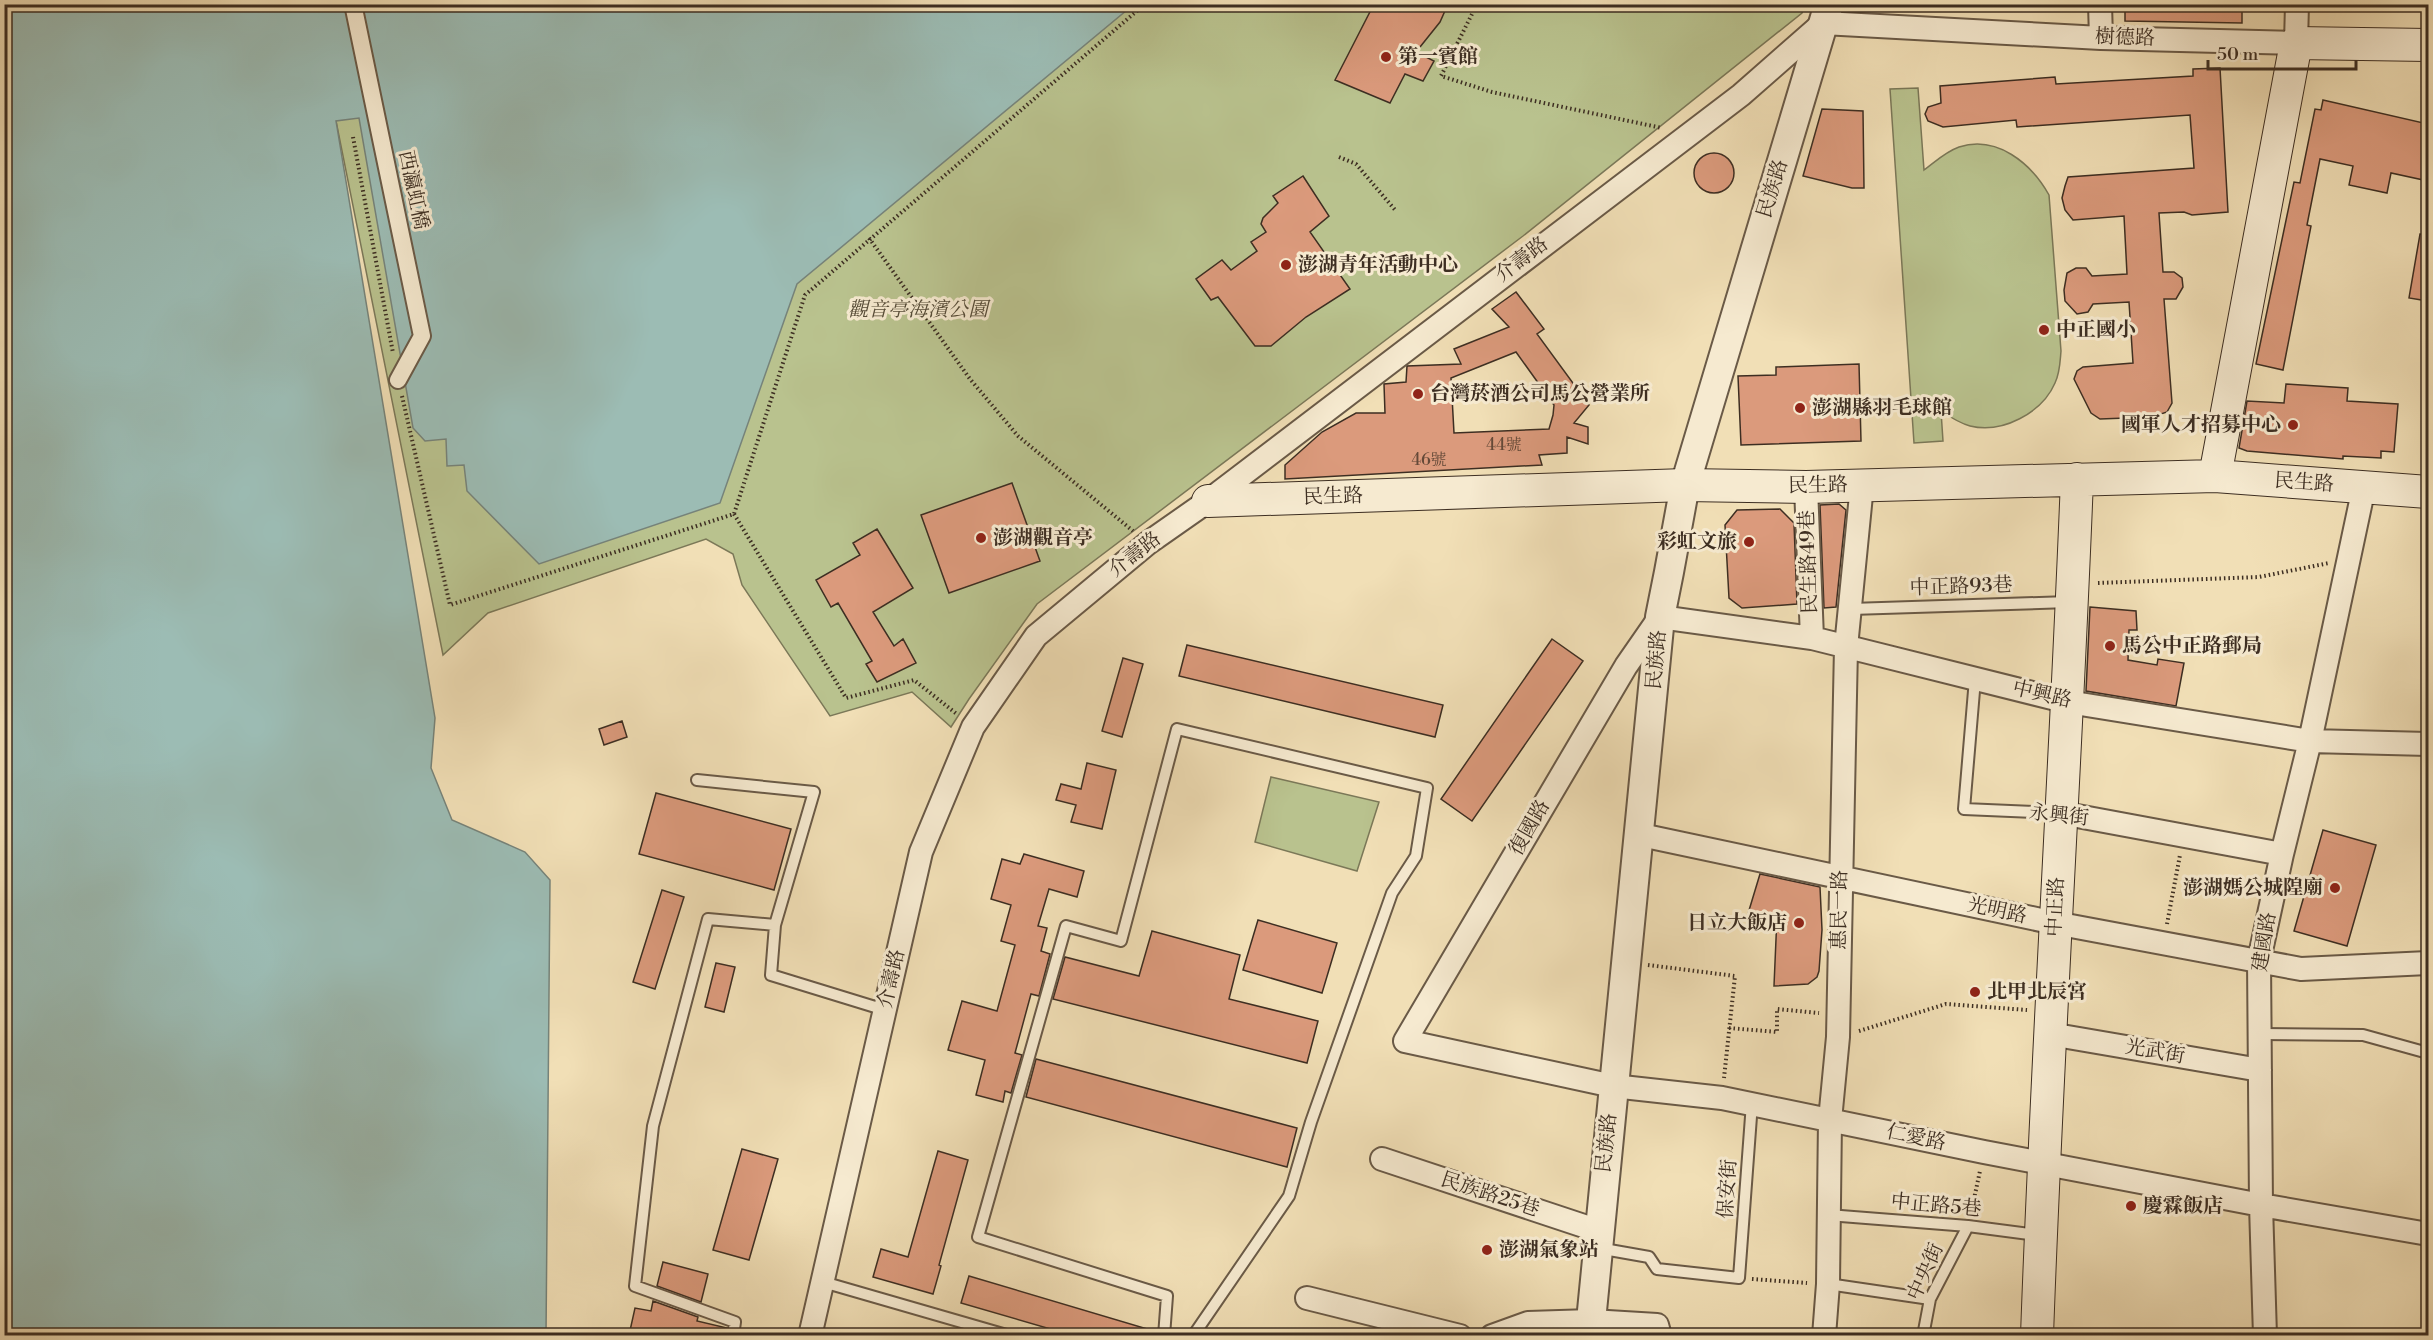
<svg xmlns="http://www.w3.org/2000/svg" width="2433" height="1340" font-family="'Libre Bodoni','Noto Serif TC',serif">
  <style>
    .green { fill: #b9c28e; stroke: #7b7858; stroke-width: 1.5 }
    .water { fill: #9cbcb4; stroke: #76837a; stroke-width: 1.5 }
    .building { fill: #db9a7c; stroke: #3d2e22; stroke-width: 1.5; fill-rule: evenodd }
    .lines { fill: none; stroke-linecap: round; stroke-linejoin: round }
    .service-casing { stroke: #6a5a47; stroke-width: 14 }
    .pedestrian-casing { stroke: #6a5a47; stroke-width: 20 }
    .minor-casing { stroke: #6a5a47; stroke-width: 26 }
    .tertiary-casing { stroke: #6a5a47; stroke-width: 32 }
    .secondary-casing { stroke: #3d2e22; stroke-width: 34 }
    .path { stroke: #3d2e22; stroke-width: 4; stroke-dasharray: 1.5 3; stroke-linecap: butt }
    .service { stroke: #f6ead0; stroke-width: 10 }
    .pedestrian { stroke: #f6ead0; stroke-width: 16 }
    .minor { stroke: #f6ead0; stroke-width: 22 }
    .tertiary { stroke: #f6ead0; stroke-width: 28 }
    .secondary { stroke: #f6ead0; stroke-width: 32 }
    .poi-dot { fill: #8f2418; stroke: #f6ead0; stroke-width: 2 }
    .labels { text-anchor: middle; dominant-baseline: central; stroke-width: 6; stroke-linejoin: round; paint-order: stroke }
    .number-label { font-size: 16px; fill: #644938 }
    .street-label { font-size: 20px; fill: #3d2e22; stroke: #f6ead0 }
    .poi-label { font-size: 20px; font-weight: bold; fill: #3d2e22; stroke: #f6ead0; text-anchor: start }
    .park-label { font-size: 20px; font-style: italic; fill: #564c38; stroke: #f6ead0 }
  </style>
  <rect width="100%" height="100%" fill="#f1dfb6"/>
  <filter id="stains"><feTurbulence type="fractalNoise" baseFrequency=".00333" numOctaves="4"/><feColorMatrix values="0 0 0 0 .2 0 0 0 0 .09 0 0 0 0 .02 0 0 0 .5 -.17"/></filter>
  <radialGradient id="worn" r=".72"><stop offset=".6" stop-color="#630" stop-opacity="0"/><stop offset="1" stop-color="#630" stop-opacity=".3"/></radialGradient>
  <!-- green -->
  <path class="green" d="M 325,5 L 1805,5 L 1802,13 L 1523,236 L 1037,604 L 969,699 L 951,727 L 912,692 L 830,716 L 742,585 L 733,554 L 706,539 L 488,613 L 443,655 L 336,121 Z
    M 1918,88 L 1924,170 C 1935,162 1945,152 1959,147 C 1997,135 2031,163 2049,195 L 2061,351 C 2060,362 2060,373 2055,383 C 2042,413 2002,434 1970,426 C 1959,423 1950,417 1941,411 L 1943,441 L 1914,443 L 1890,89 Z
    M 1271,777 L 1379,802 L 1357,871 L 1255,842 Z"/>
  <!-- water -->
  <path class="water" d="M 5,5 L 1133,5 L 797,284 L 720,503 L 539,564 L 467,491 L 464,465 L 447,466 L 446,439 L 425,441 L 413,428 L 359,118 L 336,121 L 435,718 L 431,768 L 452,820 L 525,852 L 550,880 L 546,1335 L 5,1336 Z"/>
  <!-- building -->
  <path class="building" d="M 1374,4 L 1448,4 L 1440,22 L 1416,52 L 1434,61 L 1423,81 L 1405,74 L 1390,103 L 1335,80 Z
    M 2125,4 L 2242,4 L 2242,23 L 2125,21 Z
    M 2220,68 L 2228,212 L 2192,215 L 2184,212 L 2159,213 L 2163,272 L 2174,272 L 2182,278 L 2183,287 L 2176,299 L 2164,299 L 2172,403 L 2167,412 L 2152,417 L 2100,419 L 2091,413 L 2074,379 L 2077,371 L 2083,367 L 2133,363 L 2129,302 L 2093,304 L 2088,312 L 2077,314 L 2065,301 L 2064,290 L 2067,273 L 2076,268 L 2086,268 L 2092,276 L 2127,274 L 2124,216 L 2073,220 L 2065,210 L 2062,198 L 2065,186 L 2068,177 L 2194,168 L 2190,115 L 2017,127 L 2016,120 L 1943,127 L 1928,121 L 1925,114 L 1928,107 L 1941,103 L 1940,86 L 2055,77 L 2056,84 L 2193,76 L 2193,69 Z
    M 2323,100 L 2428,124 L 2428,181 L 2391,173 L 2387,193 L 2349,185 L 2353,166 L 2320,159 L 2307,225 L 2311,226 L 2283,370 L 2256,364 L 2294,182 L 2300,183 L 2315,109 L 2321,110 Z
    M 1822,109 L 1863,111 L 1864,188 L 1852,188 L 1803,176 Z
    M1694 173a20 20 0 1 1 40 0a20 20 0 1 1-40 0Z
    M 1303,176 L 1329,216 L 1310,232 L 1350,289 L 1306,317 L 1271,346 L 1255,346 L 1218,297 L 1211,300 L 1196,279 L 1222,260 L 1231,270 L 1257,251 L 1251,242 L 1266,232 L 1261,224 L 1263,218 L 1278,203 L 1273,196 Z
    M 2420,234 L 2428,235 L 2428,301 L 2409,298 Z
    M 1516,292 L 1544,329 L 1537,334 L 1589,405 L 1574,423 L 1588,427 L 1588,444 L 1567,437 L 1567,453 L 1539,455 L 1542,465 L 1285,479 L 1285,465 L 1322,432 L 1356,413 L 1385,413 L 1384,384 L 1406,382 L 1407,366 L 1461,364 L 1454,349 L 1509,327 L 1492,309 ZM 1516,352 L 1554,405 L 1553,415 L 1549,429 L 1454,433 L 1451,378 Z
    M 1859,364 L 1861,441 L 1741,445 L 1738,376 L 1776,375 L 1776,367 Z
    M 2286,384 L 2348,388 L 2347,401 L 2398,404 L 2394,452 L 2381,451 L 2381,458 L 2343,456 L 2343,459 L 2247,451 L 2239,448 L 2247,401 L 2284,403 Z
    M 1012,483 L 1040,561 L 949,593 L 921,515 Z
    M 1839,504 L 1846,510 L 1836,607 L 1824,608 L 1820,505 Z
    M 1780,509 L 1794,523 L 1797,604 L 1742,608 L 1729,598 L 1725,525 L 1737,510 Z
    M 877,529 L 913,588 L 873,612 L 894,646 L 903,639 L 916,663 L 877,682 L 866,664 L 872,661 L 838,603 L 831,607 L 816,580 L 860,555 L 853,543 Z
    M 2090,607 L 2136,611 L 2137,630 L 2129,630 L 2128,660 L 2157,665 L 2158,659 L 2184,663 L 2176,706 L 2086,691 Z
    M 1552,639 L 1583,661 L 1472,821 L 1441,799 Z
    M 1187,645 L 1443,705 L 1435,737 L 1179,676 Z
    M 1123,658 L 1143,664 L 1122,737 L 1102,731 Z
    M 622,721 L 627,737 L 604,745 L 599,729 Z
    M 1087,763 L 1116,770 L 1102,829 L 1071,822 L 1076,805 L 1056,800 L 1061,784 L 1081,789 Z
    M 656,793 L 791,829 L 774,890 L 639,854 Z
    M 2323,830 L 2376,845 L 2347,946 L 2294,931 Z
    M 1024,854 L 1084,871 L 1077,897 L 1049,889 L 1038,926 L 1047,928 L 1041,951 L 1050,954 L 1039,996 L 1031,994 L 1015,1053 L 1022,1055 L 1011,1093 L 1005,1091 L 1003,1102 L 976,1095 L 985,1060 L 948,1050 L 962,1001 L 997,1011 L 1015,945 L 1001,941 L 1011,905 L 991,899 L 1002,859 L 1020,864 Z
    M 1760,874 L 1820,887 L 1822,930 L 1819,971 L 1817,977 L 1808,984 L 1774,986 L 1777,916 L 1747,917 Z
    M 662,890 L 684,897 L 655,989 L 633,982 Z
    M 1258,920 L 1337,943 L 1322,993 L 1243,970 Z
    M 1152,931 L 1240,955 L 1229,999 L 1318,1021 L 1307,1063 L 1053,999 L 1065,957 L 1139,976 Z
    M 716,963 L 735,967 L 724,1012 L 705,1007 Z
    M 1036,1059 L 1297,1128 L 1287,1167 L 1026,1097 Z
    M 742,1149 L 778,1159 L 749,1260 L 713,1250 Z
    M 938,1151 L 968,1160 L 939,1265 L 941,1266 L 933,1294 L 873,1277 L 881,1249 L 908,1257 Z
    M 663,1262 L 708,1274 L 701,1302 L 657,1286 Z
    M 969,1276 L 1154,1331 L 1153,1335 L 1071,1335 L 961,1303 Z
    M 653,1301 L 698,1317 L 697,1321 L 727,1328 L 726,1335 L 629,1335 L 635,1308 L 651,1311 Z"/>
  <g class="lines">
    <defs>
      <path id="service" d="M 1851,609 L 2069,602
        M 1975,679 L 1964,809 L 2058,813
        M 697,780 L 814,792 L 775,925
        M 2260,1034 L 2363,1035 L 2428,1053
        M 1828,1215 L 1968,1226 L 2037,1235
        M 1598,1248 L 1649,1257 L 1657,1269 L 1739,1278 L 1752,1103
        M 823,1282 L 1010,1336
        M 1828,1284 L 1930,1299
        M 733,1336 L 735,1322 L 635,1286 L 653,1126 L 708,919 L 775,925 L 771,975 L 885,1010
        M 1164,1336 L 1167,1296 L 978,1237 L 1066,926 L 1121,941 L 1177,729 L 1427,788 L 1416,856 L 1392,893 L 1311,1122 L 1289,1196 L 1193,1336
        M 1923,1336 L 1930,1299 L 1968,1226"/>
      <path id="pedestrian" d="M 353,4 L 422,336 L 398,380"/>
      <path id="minor" d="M 2100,4 L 2101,38
        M 1806,487 L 1812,638
        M 2428,744 L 2310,741 L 2068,702 L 1812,638 L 1660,617 L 1626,666 L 1405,1041 L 1613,1086 L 1722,1098 L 1984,1152 L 2261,1205 L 2428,1234
        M 2061,813 L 2282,854
        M 1641,835 L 2055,923 L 2301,969 L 2428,963
        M 2050,1034 L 2260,1070
        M 1382,1159 L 1599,1231
        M 1307,1298 L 1460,1336
        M 810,1336 L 921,852 L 973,727 L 1036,636 L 1148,543 L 1208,501 L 1741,95 L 1823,23 L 2101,38 L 2296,43 L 2297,4
        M 1492,1336 L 1528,1323 L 1591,1321 L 1657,1325 L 1660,1336
        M 1824,1336 L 1828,1284 L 1830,1120 L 1838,1037 L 1846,647 L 1862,485
        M 2265,1336 L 2261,1205 L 2259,960 L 2282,854 L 2310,741 L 2364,487"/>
      <path id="tertiary" d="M 1593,1336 L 1591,1321 L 1660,617 L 1669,572 L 1685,485 L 1829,4"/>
      <path id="secondary" d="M 2215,476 L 2296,43 L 2428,45
        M 1208,501 L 1685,485 L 1806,487 L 2215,476 L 2428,492
        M 2037,1336 C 2047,1050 2066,764 2077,479"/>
    </defs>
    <!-- service casing -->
    <use href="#service" class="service-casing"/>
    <!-- pedestrian casing -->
    <use href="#pedestrian" class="pedestrian-casing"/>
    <!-- minor casing -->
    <use href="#minor" class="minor-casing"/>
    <!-- tertiary casing -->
    <use href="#tertiary" class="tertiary-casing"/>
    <!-- secondary casing -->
    <use href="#secondary" class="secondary-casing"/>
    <!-- path -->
    <path class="path" d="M 1476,6 L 1441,76 L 1492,92 L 1662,128
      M 353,137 L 393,353
      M 1339,157 L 1356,164 L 1396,211
      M 869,238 L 970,379 L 1018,436 L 1133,531
      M 402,396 L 450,605 L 734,514 L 805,295 L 1145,4
      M 734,514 L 846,698 L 914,680 L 958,715
      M 2098,583 L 2259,577 L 2329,563
      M 2167,924 L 2180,855
      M 1648,965 L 1735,976 L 1724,1078
      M 1729,1028 L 1777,1032 L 1777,1009 L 1819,1013
      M 1859,1031 L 1946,1004 L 2027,1010
      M 1971,1213 L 1980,1171
      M 1752,1279 L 1807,1283
      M 1939,1333 L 1962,1336"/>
    <!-- service -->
    <use href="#service" class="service"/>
    <!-- pedestrian -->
    <use href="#pedestrian" class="pedestrian"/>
    <!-- minor -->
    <use href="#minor" class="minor"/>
    <!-- tertiary -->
    <use href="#tertiary" class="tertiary"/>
    <!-- secondary -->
    <use href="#secondary" class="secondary"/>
  </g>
  <!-- markers -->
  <g class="poi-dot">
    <circle cx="1386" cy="57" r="6"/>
    <circle cx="1286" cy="265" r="6"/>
    <circle cx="2044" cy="330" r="6"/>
    <circle cx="1418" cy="394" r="6"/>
    <circle cx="1800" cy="408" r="6"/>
    <circle cx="2293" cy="425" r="6"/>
    <circle cx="981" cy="538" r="6"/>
    <circle cx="1749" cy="542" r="6"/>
    <circle cx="2110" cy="646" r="6"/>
    <circle cx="2335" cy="888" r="6"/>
    <circle cx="1799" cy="923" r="6"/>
    <circle cx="1975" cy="992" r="6"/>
    <circle cx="2131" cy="1206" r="6"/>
    <circle cx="1487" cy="1250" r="6"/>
  </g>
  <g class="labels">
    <!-- number labels -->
    <g class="number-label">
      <text x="1504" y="445">44號</text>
      <text x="1429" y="460">46號</text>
    </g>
    <!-- street labels -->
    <g class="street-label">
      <text transform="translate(2125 38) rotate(2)">樹德路</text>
      <text transform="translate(1773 189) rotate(-73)">民族路</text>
      <text transform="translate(413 190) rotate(78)">西瀛虹橋</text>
      <text transform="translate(1522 260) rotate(-37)">介壽路</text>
      <text transform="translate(2304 483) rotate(4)">民生路</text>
      <text transform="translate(1818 486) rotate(-1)">民生路</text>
      <text transform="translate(1333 497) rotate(-2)">民生路</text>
      <text transform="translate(1135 555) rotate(-38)">介壽路</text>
      <text transform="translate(1809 562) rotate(-92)">民生路49巷</text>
      <text transform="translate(1961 587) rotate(-2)">中正路93巷</text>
      <text transform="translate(1657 660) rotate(-85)">民族路</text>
      <text transform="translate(2042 695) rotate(13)">中興路</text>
      <text transform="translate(2059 816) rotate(6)">永興街</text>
      <text transform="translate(1530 828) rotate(-60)">復國路</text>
      <text transform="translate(2056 907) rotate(-87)">中正路</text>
      <text transform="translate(1840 910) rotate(-89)">惠民一路</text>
      <text transform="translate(1997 911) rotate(12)">光明路</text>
      <text transform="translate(2265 942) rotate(-81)">建國路</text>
      <text transform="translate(892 979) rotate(-77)">介壽路</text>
      <text transform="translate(2155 1052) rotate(10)">光武街</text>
      <text transform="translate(1916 1138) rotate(12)">仁愛路</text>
      <text transform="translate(1607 1143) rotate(-84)">民族路</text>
      <text transform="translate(1728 1189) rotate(-86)">保安街</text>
      <text transform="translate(1490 1195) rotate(18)">民族路25巷</text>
      <text transform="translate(1936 1206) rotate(5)">中正路5巷</text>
      <text transform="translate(1926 1272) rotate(-66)">中央街</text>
    </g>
    <!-- poi labels -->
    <g class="poi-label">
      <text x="1398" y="57">第一賓館</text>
      <text x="1298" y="265">澎湖青年活動中心</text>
      <text x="2056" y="330">中正國小</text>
      <text x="1430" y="394">台灣菸酒公司馬公營業所</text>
      <text x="1812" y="408">澎湖縣羽毛球館</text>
      <text x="2281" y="425" text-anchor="end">國軍人才招募中心</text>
      <text x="993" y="538">澎湖觀音亭</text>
      <text x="1737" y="542" text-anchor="end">彩虹文旅</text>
      <text x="2122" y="646">馬公中正路郵局</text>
      <text x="2323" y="888" text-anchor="end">澎湖媽公城隍廟</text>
      <text x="1787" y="923" text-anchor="end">日立大飯店</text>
      <text x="1987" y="992">北甲北辰宮</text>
      <text x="2143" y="1206">慶霖飯店</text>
      <text x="1499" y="1250">澎湖氣象站</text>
    </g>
    <!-- park labels -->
    <g class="park-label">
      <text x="918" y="310">觀音亭海濱公園</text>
    </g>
  </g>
  <!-- margin -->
  <rect width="2433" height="1340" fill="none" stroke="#f1dfb6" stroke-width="24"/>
  <rect x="6" y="6" width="2421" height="1328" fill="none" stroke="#3d2e22" stroke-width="3"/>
  <rect x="12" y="12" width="2409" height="1316" fill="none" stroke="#3d2e22" stroke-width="1.5"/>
  <!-- scale -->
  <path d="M2208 60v9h148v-9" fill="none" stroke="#3d2e22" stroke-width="3"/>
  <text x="2217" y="60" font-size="18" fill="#3d2e22" stroke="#f6ead0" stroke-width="4.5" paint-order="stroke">50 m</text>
  <rect width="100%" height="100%" filter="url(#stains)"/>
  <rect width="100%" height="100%" fill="url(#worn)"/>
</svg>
